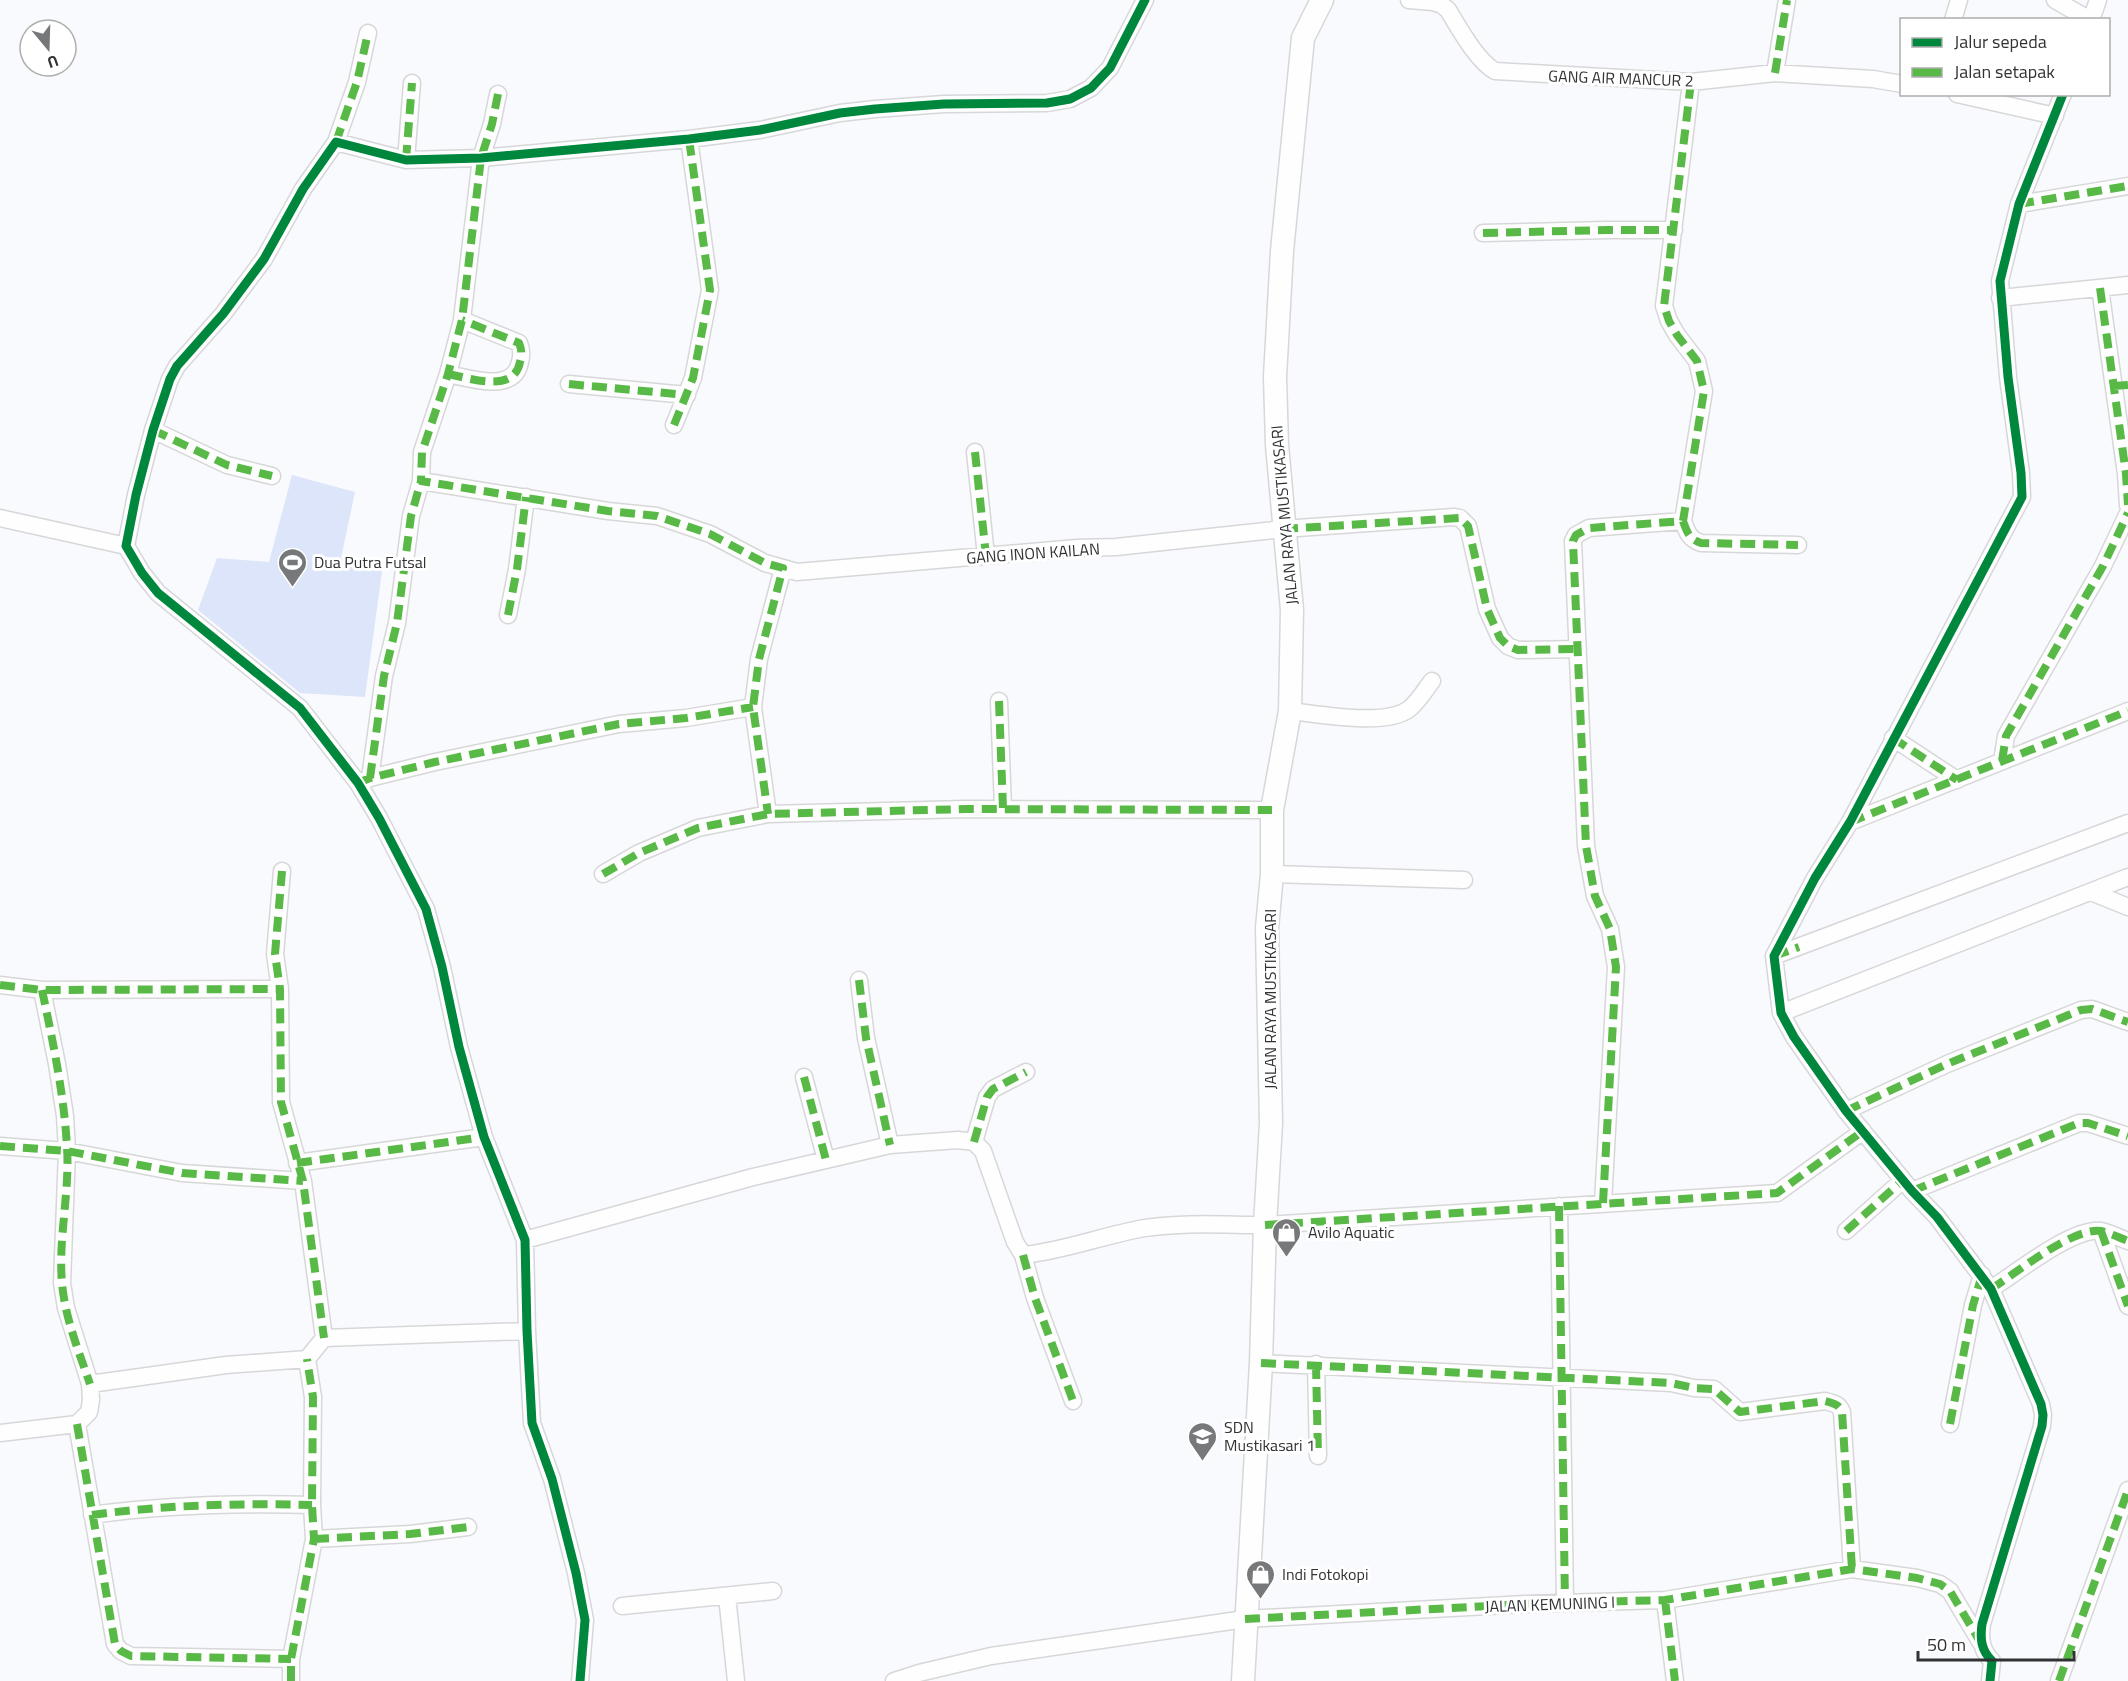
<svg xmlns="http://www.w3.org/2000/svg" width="2128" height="1681" font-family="'Titillium Web',sans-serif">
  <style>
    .green { fill: #dde5fa }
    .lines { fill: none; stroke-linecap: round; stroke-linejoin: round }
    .street-casing { stroke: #d7d7d9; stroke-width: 19 }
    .secondary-casing { stroke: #d7d7d9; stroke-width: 25 }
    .street { stroke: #fefeff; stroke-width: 16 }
    .secondary { stroke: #fefeff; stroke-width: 22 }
    .quiet { stroke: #58b947; stroke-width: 8; stroke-dasharray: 15 8; stroke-linecap: butt }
    .cycleway-casing { stroke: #fff; stroke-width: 13 }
    .cycleway { stroke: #00873e; stroke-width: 9 }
    .labels { text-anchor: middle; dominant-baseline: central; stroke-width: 6; stroke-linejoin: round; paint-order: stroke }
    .street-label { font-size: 16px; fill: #313234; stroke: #fff }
    .poi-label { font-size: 16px; fill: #313234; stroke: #fff; text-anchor: start }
  </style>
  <rect width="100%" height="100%" fill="#f9fafd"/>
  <!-- green -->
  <path class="green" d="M 292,475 L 355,492 L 341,558 L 383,564 L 365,697 L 300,693 L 198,610 L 217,558 L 269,562 Z"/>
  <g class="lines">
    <defs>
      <path id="street" d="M 1409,0 L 1433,2 L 1442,5 L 1448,10 C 1459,28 1477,61 1495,71 L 1691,82 L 1775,73 L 1873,79 L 1902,84
        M 2055,0 L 2090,20
        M 1953,20 L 1959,0
        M 2091,20 L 2098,0
        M 1775,73 L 1787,0
        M 498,94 L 492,124 L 481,158 L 462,320 L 448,374 L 422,452 L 421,481 L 608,511 L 657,516 L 710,534 L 765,563 L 797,572 L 1077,548 L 1116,547 L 1283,529 L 1454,517 L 1460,518 L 1468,526 L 1487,609 L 1500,638 L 1508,646 L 1518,650 L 1578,649
        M 1957,94 L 2055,116
        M 336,142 L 357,82 L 368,33
        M 406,160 L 412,83
        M 2019,204 L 2128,186
        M 1483,233 L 1607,230 L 1674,230
        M 2100,288 L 2126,474 L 2128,505
        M 2000,298 L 2128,285
        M 448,374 C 469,378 514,394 520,362 C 522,355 522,350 519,343 L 462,320
        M 569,384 L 687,395
        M 674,425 L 693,378 L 710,290 L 689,139
        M 153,430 L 227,465 L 272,476
        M 975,452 L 986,556
        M 0,518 L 126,546
        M 1683,521 C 1687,532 1689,539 1701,543 L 1798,545
        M 508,615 L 517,569 L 526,497
        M 999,701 L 1003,809
        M 1290,711 C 1319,714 1385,727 1409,709 C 1418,702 1425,690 1432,681
        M 1893,738 L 1957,780
        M 2002,761 L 2006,736 L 2103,566 L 2128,513
        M 370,778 L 384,676 L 397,623 L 411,516 L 421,481
        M 358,783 L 370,778 L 435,762 L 619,724 L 686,718 L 753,707
        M 768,814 L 753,707 L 759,659 L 783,568
        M 1850,822 L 2128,711
        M 282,871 L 275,954 L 280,989 L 281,1102 L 303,1181 L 324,1338
        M 603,874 L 639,853 L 698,828 L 768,814 L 966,809 L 1272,810
        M 1272,874 L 1464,880
        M 2091,892 L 2128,907
        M 1774,956 L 2128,823
        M 859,980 L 866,1038 L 890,1145
        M 0,985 L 42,990 L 280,989
        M 1781,1013 L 2128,877
        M 804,1077 L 826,1160
        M 1846,1111 L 1947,1064 L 2081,1010 L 2092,1009 L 2128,1022
        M 974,1142 L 987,1097 L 993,1089 L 1026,1072
        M 0,1146 L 67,1151 L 182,1173 L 303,1181
        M 297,1163 L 484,1137
        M 1912,1191 L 2079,1123 L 2088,1123 L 2128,1136
        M 1603,1203 L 1616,967 L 1610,929 L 1595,896 L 1586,846 L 1573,541 L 1576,535 L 1589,528 L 1683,521 L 1704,391 L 1697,361 L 1677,335 L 1669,321 L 1664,306 L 1691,82
        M 1559,1206 L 1565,1603
        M 1846,1231 L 1903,1180
        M 2101,1231 L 2128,1306
        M 525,1240 L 753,1177 L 890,1145 L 958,1140 L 974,1142 L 983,1151 L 1015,1242 L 1023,1255 C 1064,1251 1104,1235 1145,1228 C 1184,1222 1226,1225 1265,1225 L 1777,1193 L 1863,1131
        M 1023,1255 L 1035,1298 L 1073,1401
        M 1991,1289 C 2016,1273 2073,1227 2101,1231 C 2110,1233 2120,1238 2128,1241
        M 1261,1363 L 1671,1383 L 1694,1388 L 1714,1389 L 1740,1412 L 1825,1401 C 1833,1403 1839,1404 1842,1412 L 1852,1569
        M 1316,1364 L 1318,1456
        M 90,1384 L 226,1365 L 307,1359
        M 77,1424 L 115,1644 L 121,1651 L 131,1656 L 291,1659
        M 1950,1424 L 1973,1305 L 1982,1275
        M 0,1433 L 77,1424 L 89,1412 L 91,1400 L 90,1384 L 66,1308 L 62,1283 L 67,1151 L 65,1116 L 57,1064 L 42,990
        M 92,1515 C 165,1505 239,1503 312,1505
        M 314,1539 L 410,1534 L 468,1527
        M 727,1596 L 736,1681
        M 1665,1600 L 1675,1681
        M 622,1606 L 773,1591
        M 291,1681 L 291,1659 L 314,1539 L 312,1505 L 313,1397 L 307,1359 L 324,1338 L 527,1331
        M 580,1681 L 585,1620 L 576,1573 L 552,1479 L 532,1423 L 527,1331 L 525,1240 L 484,1137 L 459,1047 L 442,967 L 426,909 L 379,818 L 358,783 L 300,708 L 158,593 L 142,573 L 126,546 L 136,495 L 153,430 L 170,379 L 177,366 L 223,314 L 264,259 L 303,189 L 336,142 L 406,160 L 481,158 L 689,139 L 760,130 L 840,113 L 875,109 L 944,104 L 1047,103 L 1070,99 L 1091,88 L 1110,68 L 1145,0
        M 894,1681 L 919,1673 L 991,1656 L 1245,1619 L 1526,1604 L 1665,1600 L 1852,1569 L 1917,1578 L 1940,1584 L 1950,1591 L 1981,1643
        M 1990,1681 L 1992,1661 C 1981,1650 1980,1639 1982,1624 L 2042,1426 L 2043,1415 L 2041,1404 L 1991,1289 L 1937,1217 L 1912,1191 L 1846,1111 L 1794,1037 L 1781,1013 L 1774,956 L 1815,878 L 1850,822 L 2022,497 L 2021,473 L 2008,377 L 2000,281 L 2019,204 L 2063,94
        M 2059,1681 L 2128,1490"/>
      <path id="secondary" d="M 1243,1681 L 1261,1363 L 1265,1225 L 1271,1123 L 1267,928 L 1272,874 L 1272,810 L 1290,711 L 1292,610 L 1277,445 L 1275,377 L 1282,251 L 1303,38 L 1322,0"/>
    </defs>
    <!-- street casing -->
    <use href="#street" class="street-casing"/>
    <!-- secondary casing -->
    <use href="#secondary" class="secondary-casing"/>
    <!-- street -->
    <use href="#street" class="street"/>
    <!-- secondary -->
    <use href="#secondary" class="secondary"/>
    <!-- quiet -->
    <path class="quiet" d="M 1775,73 L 1787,0
      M 498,94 L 492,124 L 481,158 L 462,320 L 448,374 L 422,452 L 421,481 L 608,511 L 657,516 L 710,534 L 765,563 L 783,568 L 759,659 L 753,707 L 768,814
      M 336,142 L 357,82 L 368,33
      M 406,160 L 412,83
      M 2019,204 L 2128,186
      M 1483,233 L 1607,230 L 1674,230
      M 2100,288 L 2126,474 L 2128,505
      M 448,374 C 469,378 514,394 520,362 C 522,355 522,350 519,343 L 462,320
      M 569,384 L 687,395
      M 2113,386 L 2128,385
      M 674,425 L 693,378 L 710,290 L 689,139
      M 153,430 L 227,465 L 272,476
      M 975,452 L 986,556
      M 1683,521 C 1687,532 1689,539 1701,543 L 1798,545
      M 1283,529 L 1460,518 L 1468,526 L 1487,609 L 1500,638 L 1508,646 L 1518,650 L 1578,649
      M 508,615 L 517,569 L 526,497
      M 999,701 L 1003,809
      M 1893,738 L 1957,780
      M 2002,761 L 2006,736 L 2103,566 L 2128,513
      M 370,778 L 384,676 L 397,623 L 411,516 L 421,481
      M 358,783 L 370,778 L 435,762 L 619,724 L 686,718 L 753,707
      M 1850,822 L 2128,711
      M 282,871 L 275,954 L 280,989 L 281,1102 L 303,1181 L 324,1338
      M 603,874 L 639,853 L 698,828 L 768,814 L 966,809 L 1272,810
      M 1774,956 L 1799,947
      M 859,980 L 866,1038 L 890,1145
      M 0,985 L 42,990 L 280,989
      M 42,990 C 53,1042 64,1094 67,1147 C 70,1192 58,1238 62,1283 C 65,1318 79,1352 90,1384
      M 804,1077 L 826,1160
      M 1846,1111 L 1947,1064 L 2081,1010 L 2092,1009 L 2128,1022
      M 974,1142 L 987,1097 L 993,1089 L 1026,1072
      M 0,1146 L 67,1151 L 182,1173 L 303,1181
      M 297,1163 L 484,1137
      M 1912,1191 L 2079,1123 L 2088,1123 L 2128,1136
      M 1603,1203 L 1616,967 L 1610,929 L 1595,896 L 1586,846 L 1573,541 L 1576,535 L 1589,528 L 1683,521 L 1704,391 L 1697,361 L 1677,335 L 1669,321 L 1664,306 L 1691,82
      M 1559,1206 L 1565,1603
      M 1265,1225 L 1777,1193 L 1863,1131
      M 1846,1231 L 1903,1180
      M 2101,1231 L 2128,1306
      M 1023,1255 L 1035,1298 L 1073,1401
      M 1991,1289 C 2016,1273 2073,1227 2101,1231 C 2110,1233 2120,1238 2128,1241
      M 1261,1363 L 1671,1383 L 1694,1388 L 1714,1389 L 1740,1412 L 1825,1401 C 1833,1403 1839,1404 1842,1412 L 1852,1569
      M 1316,1364 L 1318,1456
      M 77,1424 L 115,1644 L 121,1651 L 131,1656 L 291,1659
      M 1950,1424 L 1973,1305 L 1982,1275
      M 92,1515 C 165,1505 239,1503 312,1505
      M 314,1539 L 410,1534 L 468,1527
      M 1665,1600 L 1675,1681
      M 1245,1619 L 1526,1604 L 1665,1600 L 1852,1569 L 1917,1578 L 1940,1584 L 1950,1591 L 1979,1640
      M 291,1681 L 291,1659 L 314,1539 L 312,1505 L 313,1397 L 307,1359
      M 2059,1681 L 2128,1490"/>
    <defs>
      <path id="cycleway" d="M 580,1681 L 585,1620 L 576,1573 L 552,1479 L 532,1423 L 527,1331 L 525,1240 L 484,1137 L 459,1047 L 442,967 L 426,909 L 379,818 L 358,783 L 300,708 L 158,593 L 142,573 L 126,546 L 136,495 L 153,430 L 170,379 L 177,366 L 223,314 L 264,259 L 303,189 L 336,142 L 406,160 L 481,158 L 689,139 L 760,130 L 840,113 L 875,109 L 944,104 L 1047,103 L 1070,99 L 1091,88 L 1110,68 L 1145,0
        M 1990,1681 L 1992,1661 C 1981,1650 1980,1639 1982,1624 L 2042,1426 L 2043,1415 L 2041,1404 L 1991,1289 L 1937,1217 L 1912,1191 L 1846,1111 L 1794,1037 L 1781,1013 L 1774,956 L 1815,878 L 1850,822 L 2022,497 L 2021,473 L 2008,377 L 2000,281 L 2019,204 L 2063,94"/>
    </defs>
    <!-- cycleway casing -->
    <use href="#cycleway" class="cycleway-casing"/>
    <!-- cycleway -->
    <use href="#cycleway" class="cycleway"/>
  </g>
  <!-- icons -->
  <defs>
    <symbol id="stadium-pin" viewBox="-11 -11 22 30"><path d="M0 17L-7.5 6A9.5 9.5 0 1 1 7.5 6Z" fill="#77787a" stroke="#fff"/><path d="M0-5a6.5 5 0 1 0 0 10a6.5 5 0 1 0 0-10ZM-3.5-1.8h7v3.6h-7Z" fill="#fff"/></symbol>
    <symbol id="shop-pin" viewBox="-11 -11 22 30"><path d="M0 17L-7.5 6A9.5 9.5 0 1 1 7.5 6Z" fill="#77787a" stroke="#fff"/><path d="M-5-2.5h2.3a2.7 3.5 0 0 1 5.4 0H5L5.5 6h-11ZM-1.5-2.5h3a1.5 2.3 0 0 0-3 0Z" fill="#fff"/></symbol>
    <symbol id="school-pin" viewBox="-11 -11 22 30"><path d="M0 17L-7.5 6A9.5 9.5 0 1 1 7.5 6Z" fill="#77787a" stroke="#fff"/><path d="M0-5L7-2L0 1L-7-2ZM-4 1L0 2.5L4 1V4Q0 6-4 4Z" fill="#fff"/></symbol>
  </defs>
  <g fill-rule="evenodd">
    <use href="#stadium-pin" x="276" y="546" width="33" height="45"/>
    <use href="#shop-pin" x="1270" y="1216" width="33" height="45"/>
    <use href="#school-pin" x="1186" y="1420" width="33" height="45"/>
    <use href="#shop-pin" x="1244" y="1558" width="33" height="45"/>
  </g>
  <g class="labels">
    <!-- street labels -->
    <g class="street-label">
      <text transform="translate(1621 78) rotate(2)">GANG AIR MANCUR 2</text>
      <text transform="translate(1284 515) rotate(-95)">JALAN RAYA MUSTIKASARI</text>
      <text transform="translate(1033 553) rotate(-4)">GANG INON KAILAN</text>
      <text transform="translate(1270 999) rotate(-90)">JALAN RAYA MUSTIKASARI</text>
      <text transform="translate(1550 1604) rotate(-2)">JALAN KEMUNING I</text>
    </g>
    <!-- poi labels -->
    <g class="poi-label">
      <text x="314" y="562">Dua Putra Futsal</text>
      <text x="1308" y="1232">Avilo Aquatic</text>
      <text x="1224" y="1427">SDN<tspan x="1224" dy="18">Mustikasari 1</tspan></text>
      <text x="1282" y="1574">Indi Fotokopi</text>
    </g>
  </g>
  <!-- legend -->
  <rect x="1900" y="18" width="210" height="78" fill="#ffffff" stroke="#adadae" stroke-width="1.5"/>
  <rect x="1912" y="38" width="30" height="9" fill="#00873e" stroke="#adadae" stroke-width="1.5"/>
  <text x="1954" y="48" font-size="18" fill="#313234">Jalur sepeda</text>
  <rect x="1912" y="68" width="30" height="9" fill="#58b947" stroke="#adadae" stroke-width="1.5"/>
  <text x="1954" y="78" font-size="18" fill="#313234">Jalan setapak</text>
  <!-- north arrow -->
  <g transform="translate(48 48) rotate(161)"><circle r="28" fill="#ffffff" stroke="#adadae" stroke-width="1.5"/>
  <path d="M0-4.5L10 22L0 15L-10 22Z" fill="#77787a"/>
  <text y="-9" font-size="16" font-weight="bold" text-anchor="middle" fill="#313234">U</text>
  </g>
  <!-- scale -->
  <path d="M1918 1651v9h156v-9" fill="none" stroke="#313234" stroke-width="3"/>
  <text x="1927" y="1651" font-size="18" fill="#313234" stroke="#ffffff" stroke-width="4.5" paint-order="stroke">50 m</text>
</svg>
